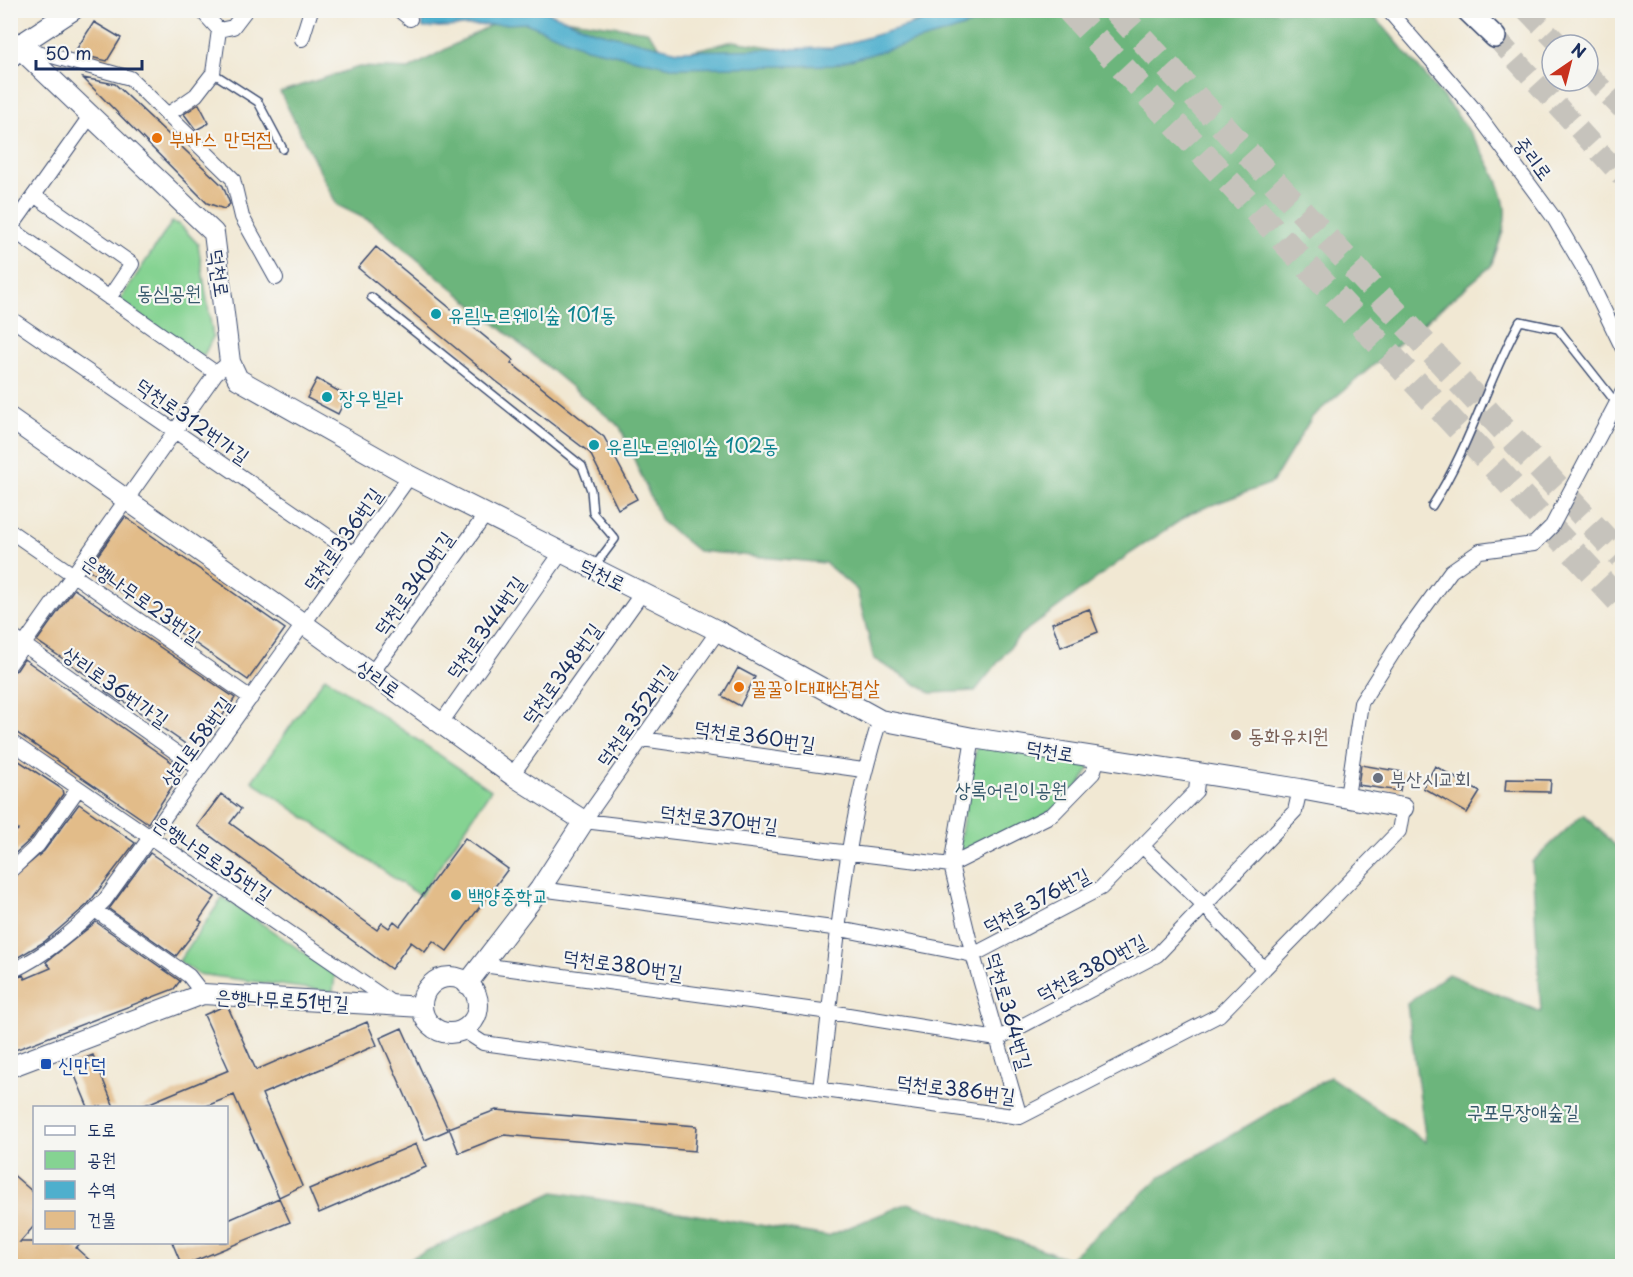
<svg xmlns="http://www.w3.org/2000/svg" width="1633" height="1277" font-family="'Playpen Sans','Poor Story',sans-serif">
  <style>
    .green { fill: #85d392; stroke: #508178; stroke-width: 1.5 }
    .forest { fill: #6cb57c; stroke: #44726d; stroke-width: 1.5 }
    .water { fill: #4eafcd; stroke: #346f96; stroke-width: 1.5 }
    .building { fill: #e2bc89 }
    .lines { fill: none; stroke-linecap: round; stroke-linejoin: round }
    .primary-tunnel { stroke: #c6c3bc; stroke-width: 21; stroke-dasharray: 21 10; stroke-linecap: butt }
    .highway-tunnel { stroke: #c6c3bc; stroke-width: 26; stroke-dasharray: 26 13; stroke-linecap: butt }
    .lane-casing { stroke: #3b4b70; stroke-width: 10 }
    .street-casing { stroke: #3b4b70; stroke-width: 16 }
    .secondary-casing { stroke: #3b4b70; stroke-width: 22 }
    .primary-casing { stroke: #3b4b70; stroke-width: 24 }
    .lane { stroke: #fff; stroke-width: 7 }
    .street { stroke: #fff; stroke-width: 14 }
    .secondary { stroke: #fff; stroke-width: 20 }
    .primary { stroke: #fff; stroke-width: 21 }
    .food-dot { fill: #e8710a; stroke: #f6f6f2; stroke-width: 2 }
    .culture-dot { fill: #0f9aa8; stroke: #f6f6f2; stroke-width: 2 }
    .education-dot { fill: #8d6e63; stroke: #f6f6f2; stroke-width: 2 }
    .worship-dot { fill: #6b7280; stroke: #f6f6f2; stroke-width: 2 }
    .transit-dot { fill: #1a4fb4; stroke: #f6f6f2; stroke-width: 2 }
    .labels { text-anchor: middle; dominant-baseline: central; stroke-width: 4.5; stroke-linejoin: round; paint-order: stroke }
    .food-label { font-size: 20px; fill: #c56008; stroke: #f6f6f2; text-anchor: start }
    .street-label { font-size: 20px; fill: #1b2f5e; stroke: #f6f6f2 }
    .park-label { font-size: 20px; fill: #36586b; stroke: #f6f6f2 }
    .culture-label { font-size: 20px; fill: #0d838f; stroke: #f6f6f2; text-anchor: start }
    .education-label { font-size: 20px; fill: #785e54; stroke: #f6f6f2; text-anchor: start }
    .worship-label { font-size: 20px; fill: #5b616d; stroke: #f6f6f2; text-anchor: start }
    .transit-label { font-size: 20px; fill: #164399; stroke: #f6f6f2; text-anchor: start }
  </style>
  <rect width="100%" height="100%" fill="#f6f6f2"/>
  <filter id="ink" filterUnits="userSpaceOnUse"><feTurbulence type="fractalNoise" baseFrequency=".0167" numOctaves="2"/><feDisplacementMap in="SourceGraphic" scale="12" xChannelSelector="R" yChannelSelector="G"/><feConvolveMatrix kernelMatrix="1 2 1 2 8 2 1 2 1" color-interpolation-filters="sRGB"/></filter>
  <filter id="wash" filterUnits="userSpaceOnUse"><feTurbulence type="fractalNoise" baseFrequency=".008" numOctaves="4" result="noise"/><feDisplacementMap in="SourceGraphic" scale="24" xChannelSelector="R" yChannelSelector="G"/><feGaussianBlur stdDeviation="1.35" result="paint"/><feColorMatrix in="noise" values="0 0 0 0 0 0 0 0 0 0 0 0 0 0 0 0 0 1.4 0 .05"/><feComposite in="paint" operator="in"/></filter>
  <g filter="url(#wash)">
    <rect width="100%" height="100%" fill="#f1e8d3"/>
    <!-- green -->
    <path class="green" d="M 172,222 L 180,225 L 198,244 L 213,337 L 204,355 L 195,354 L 119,301 Z
      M 325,677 L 491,790 L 420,896 L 252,781 Z
      M 977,743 L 1092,761 C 1076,812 1001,838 956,860 Z
      M 223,897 L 335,974 L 333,992 L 198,974 L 179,961 Z"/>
    <!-- forest -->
    <path class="forest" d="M 940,11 L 1368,11 L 1385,28 C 1421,72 1498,152 1505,208 C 1507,227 1497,248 1491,266 L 1312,417 L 1272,483 L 1193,512 L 1131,553 L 1020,635 L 975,691 L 931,693 L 874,659 L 857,590 L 825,563 L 698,551 L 661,521 L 620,427 L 372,222 L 337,205 L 280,92 L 359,67 L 409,69 L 515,12 L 647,31 L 668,56 L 734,41 L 837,58 Z
      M 1583,814 L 1622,852 L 1622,1266 L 394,1266 L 554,1192 L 828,1236 L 908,1203 L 1069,1259 L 1162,1176 L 1330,1077 L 1426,1142 L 1407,1004 L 1448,974 L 1541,1012 L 1532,862 Z"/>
    <!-- water -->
    <path class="water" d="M 472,11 L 545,11 L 594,31 L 678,51 L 831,48 L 958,11 L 1010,11 L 949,32 L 833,65 L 676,68 L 587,48 L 526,23 L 423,28 L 421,16 Z"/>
    <g id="blocks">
      <!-- building -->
      <path class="building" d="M 94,22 L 121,38 L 107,61 L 74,53 Z
        M 83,78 L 115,84 L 223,186 L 230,204 L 224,209 L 207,203 Z
        M 199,104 L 209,123 L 196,130 L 184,114 Z
        M 376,247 L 513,360 L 511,363 L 604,437 L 637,499 L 618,509 L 590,453 L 496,381 L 358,268 Z
        M 317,379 L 347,396 L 338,414 L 307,398 Z
        M 125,517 L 285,629 L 248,680 L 88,569 Z
        M 74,589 L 235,698 L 197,752 L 122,700 L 121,702 L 105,691 L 107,689 L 37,641 Z
        M 1089,609 L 1098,632 L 1061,647 L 1052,623 Z
        M 24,659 L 183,770 L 148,823 L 10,728 L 10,673 L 17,670 Z
        M 738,668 L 755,677 L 740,706 L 722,696 Z
        M 10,755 L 62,789 L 63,794 L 31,839 L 10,858 L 10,836 L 18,830 L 10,823 Z
        M 1361,765 L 1403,772 L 1400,791 L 1358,785 Z
        M 1435,766 L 1480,792 L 1467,813 L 1423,788 Z
        M 1506,779 L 1551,780 L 1550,792 L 1505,791 Z
        M 221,794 L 241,809 L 230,823 L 377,930 L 382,923 L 389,928 L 394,921 L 400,926 L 465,838 L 508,869 L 447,951 L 433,941 L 425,952 L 411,942 L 391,969 L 197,826 Z
        M 79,804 L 135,843 L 88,904 L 44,942 L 10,962 L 10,880 L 44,851 Z
        M 150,853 L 215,897 L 199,920 L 202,922 L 176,956 L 109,909 Z
        M 96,922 L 180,981 L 174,989 L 10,1052 L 10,981 L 23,975 L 25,979 L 51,968 L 46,962 Z
        M 222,1007 L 228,1007 L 256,1070 L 367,1022 L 377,1045 L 262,1094 L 302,1186 L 279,1197 L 234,1095 L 204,1107 L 140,1107 L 229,1070 L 204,1015 Z
        M 402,1028 L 448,1130 L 425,1140 L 380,1038 Z
        M 93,1055 L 114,1107 L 88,1107 L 70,1064 Z
        M 496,1110 L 697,1126 L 695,1151 L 504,1135 L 459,1153 L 449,1128 Z
        M 416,1144 L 426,1167 L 319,1213 L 309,1189 Z
        M 10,1172 L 34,1193 L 34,1226 L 20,1242 L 81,1242 L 76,1248 L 96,1266 L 10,1266 Z
        M 279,1198 L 290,1222 L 182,1266 L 172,1242 L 226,1242 L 226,1221 Z"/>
    </g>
  </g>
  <g filter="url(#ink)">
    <use href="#blocks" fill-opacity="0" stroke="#3b4b70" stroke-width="1.5"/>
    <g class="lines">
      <!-- primary-tunnel -->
      <path class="primary-tunnel" d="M 1526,10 L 1560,45
        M 1495,37 L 1622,177
        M 1588,74 L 1622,109"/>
      <!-- highway-tunnel -->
      <path class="highway-tunnel" d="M 1069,10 L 1622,604
        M 1115,10 L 1622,557"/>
      <defs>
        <path id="lane" d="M 213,73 L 258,102 L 283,149
          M 371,297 L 582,466 L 591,490 L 593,513 L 615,539 L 594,567
          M 1432,506 C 1469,449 1487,381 1520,321 L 1558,329 L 1617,404"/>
        <path id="street" d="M 399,10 L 410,19
          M 1388,10 L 1473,108 L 1554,218 L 1584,269 L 1622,347
          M 219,30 L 233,27 L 246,10
          M 302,39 L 311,10
          M 20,47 L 130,78 L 233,179 L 242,217 L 276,278
          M 167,115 L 196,95 L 213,73 L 219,30 L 201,10
          M 34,195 L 132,264 L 109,298
          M 10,228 L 216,373
          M 10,229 L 91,115
          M 10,318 L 354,554
          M 10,531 L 251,698
          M 718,631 L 584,821 L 951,865 L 1053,814 L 1093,773 L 1098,758
          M 10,635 L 198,768
          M 10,664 L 216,373 L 230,362
          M 372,673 L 486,514
          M 441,723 L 561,553
          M 973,738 L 951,865 L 973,955 L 1020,1117
          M 642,739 L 863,770
          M 10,741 L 395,1005
          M 512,775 L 642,593
          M 1347,797 L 1361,703 L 1403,637 L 1451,571 L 1480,551 L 1534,544 L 1552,526 L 1622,393
          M 1142,846 L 1203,904 L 1264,969
          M 10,871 L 38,845 L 78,789
          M 540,889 L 840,929 L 973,955 L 1101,888 L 1196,791 L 1198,773
          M 95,910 L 189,976 L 203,994
          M 482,965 L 830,1012 L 997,1039 L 1157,955 L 1295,811 L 1300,789
          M 10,972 C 48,954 76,929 105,900 L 410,476
          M 463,1030 L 483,1043 L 1020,1117 L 1219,1015 L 1399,831 L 1403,808
          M 820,1089 C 836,966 841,838 880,720"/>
        <path id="secondary" d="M 10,39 L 214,233 L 230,362 L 238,379 L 410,476 L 718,631 L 880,720 L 973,738 L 1300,789 L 1403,808
          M 11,57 L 18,46 L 73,10
          M 10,418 L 305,625 L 512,775 L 584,821 L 540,889 L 467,984
          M422 1005a28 28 0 1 1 56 0a28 28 0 1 1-56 0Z
          M 10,1067 L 203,994 L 422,1007"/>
        <path id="primary" d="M 1467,10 L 1495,37"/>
      </defs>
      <!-- lane casing -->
      <use href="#lane" class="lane-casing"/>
      <!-- street casing -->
      <use href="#street" class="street-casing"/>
      <!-- secondary casing -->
      <use href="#secondary" class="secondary-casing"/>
      <!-- primary casing -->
      <use href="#primary" class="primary-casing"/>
      <!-- lane -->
      <use href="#lane" class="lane"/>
      <!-- street -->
      <use href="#street" class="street"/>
      <!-- secondary -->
      <use href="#secondary" class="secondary"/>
      <!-- primary -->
      <use href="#primary" class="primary"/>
    </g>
  </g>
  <!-- markers -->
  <g class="food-dot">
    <circle cx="157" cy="138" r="6"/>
    <circle cx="739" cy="687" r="6"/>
  </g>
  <g class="culture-dot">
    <circle cx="436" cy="314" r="6"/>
    <circle cx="327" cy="397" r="6"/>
    <circle cx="594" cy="445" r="6"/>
    <circle cx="456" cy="895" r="6"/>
  </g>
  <circle class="education-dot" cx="1236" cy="735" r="6"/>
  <circle class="worship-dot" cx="1378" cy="778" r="6"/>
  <rect class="transit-dot" x="40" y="1058" width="12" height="12" rx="3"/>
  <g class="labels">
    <!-- food labels -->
    <g class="food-label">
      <text x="169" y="138">부바스 만덕점</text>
      <text x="751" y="687">꿀꿀이대패삼겹살</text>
    </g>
    <!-- street labels -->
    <g class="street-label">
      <text transform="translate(1534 158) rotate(53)">중리로</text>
      <text transform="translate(220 273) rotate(82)">덕천로</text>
      <text transform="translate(193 420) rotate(35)">덕천로312번가길</text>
      <text transform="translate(342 539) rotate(-55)">덕천로336번길</text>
      <text transform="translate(603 574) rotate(26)">덕천로</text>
      <text transform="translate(413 583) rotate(-55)">덕천로340번길</text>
      <text transform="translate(142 598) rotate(35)">은행나무로23번길</text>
      <text transform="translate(485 627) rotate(-55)">덕천로344번길</text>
      <text transform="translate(561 673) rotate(-54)">덕천로348번길</text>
      <text transform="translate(379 678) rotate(36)">상리로</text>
      <text transform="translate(116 686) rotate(35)">상리로36번가길</text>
      <text transform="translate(635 715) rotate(-55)">덕천로352번길</text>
      <text transform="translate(755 735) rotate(8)">덕천로360번길</text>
      <text transform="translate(196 741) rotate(-54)">상리로58번길</text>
      <text transform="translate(1050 750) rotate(9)">덕천로</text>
      <text transform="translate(719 818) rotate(7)">덕천로370번길</text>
      <text transform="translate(213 858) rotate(34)">은행나무로35번길</text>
      <text transform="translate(1036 900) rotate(-28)">덕천로376번길</text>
      <text transform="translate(623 964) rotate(8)">덕천로380번길</text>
      <text transform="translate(1091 967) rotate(-28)">덕천로380번길</text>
      <text transform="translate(282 999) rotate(3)">은행나무로51번길</text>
      <text transform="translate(1010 1011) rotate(74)">덕천로364번길</text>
      <text transform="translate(956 1088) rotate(7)">덕천로386번길</text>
    </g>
    <!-- park labels -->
    <g class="park-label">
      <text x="169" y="292">동심공원</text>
      <text x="1011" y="789">상록어린이공원</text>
      <text x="1523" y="1111">구포무장애숲길</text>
    </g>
    <!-- culture labels -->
    <g class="culture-label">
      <text x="448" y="314">유림노르웨이숲 101동</text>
      <text x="339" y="397">장우빌라</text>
      <text x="606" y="445">유림노르웨이숲 102동</text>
      <text x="468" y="895">백양중학교</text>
    </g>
    <!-- education labels -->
    <g class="education-label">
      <text x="1248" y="735">동화유치원</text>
    </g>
    <!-- worship labels -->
    <g class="worship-label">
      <text x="1390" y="778">부산시교회</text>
    </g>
    <!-- transit labels -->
    <g class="transit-label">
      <text x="58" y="1064">신만덕</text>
    </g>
  </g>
  <!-- margin -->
  <rect width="1633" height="1277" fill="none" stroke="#f6f6f2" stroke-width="36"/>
  <!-- legend -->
  <rect x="33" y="1106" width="195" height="138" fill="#f6f6f2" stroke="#9ea6b7" stroke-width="1.5"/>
  <rect x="45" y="1126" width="30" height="9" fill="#ffffff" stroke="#9ea6b7" stroke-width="1.5"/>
  <text x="87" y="1136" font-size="18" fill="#1b2f5e">도로</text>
  <rect x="45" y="1151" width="30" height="18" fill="#85d392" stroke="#9ea6b7" stroke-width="1.5"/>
  <text x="87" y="1166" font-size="18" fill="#1b2f5e">공원</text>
  <rect x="45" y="1181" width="30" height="18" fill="#4eafcd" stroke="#9ea6b7" stroke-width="1.5"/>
  <text x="87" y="1196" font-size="18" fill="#1b2f5e">수역</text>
  <rect x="45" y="1211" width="30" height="18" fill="#e2bc89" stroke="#9ea6b7" stroke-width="1.5"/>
  <text x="87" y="1226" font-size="18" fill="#1b2f5e">건물</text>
  <!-- north arrow -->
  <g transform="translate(1570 63) rotate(35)"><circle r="28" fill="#f6f6f2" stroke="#9ea6b7" stroke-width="1.5"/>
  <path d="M0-4.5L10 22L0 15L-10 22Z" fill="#c8321e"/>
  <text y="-9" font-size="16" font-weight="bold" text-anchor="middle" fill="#1b2f5e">N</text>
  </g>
  <!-- scale -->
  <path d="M36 60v9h106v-9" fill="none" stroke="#1b2f5e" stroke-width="3"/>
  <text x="45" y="60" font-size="18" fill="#1b2f5e" stroke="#f6f6f2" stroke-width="4.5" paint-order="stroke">50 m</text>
</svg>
